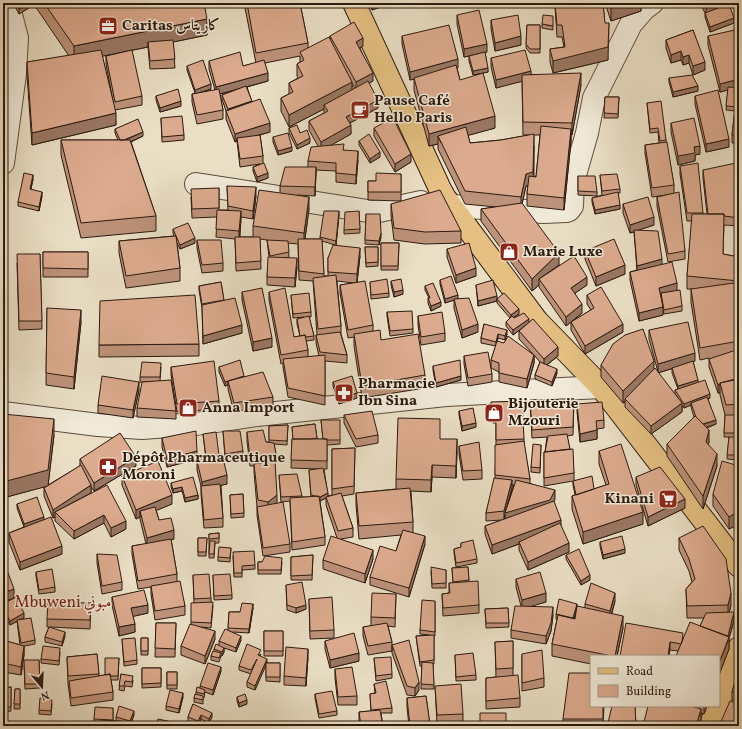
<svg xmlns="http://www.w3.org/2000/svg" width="742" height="729" font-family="Vollkorn,Amiri,serif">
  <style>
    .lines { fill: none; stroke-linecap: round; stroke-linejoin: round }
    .minor-casing { stroke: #5c4b3d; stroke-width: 24 }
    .tertiary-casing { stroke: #5c4b3d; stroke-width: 24 }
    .primary-casing { stroke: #2c1a10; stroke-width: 24 }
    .minor { stroke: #f1ead9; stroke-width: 22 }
    .tertiary { stroke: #f1ead9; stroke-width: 22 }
    .primary { stroke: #e5c082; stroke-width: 22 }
    .wall { fill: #bd927a; stroke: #2c1a10; fill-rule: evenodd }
    .shaded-wall { fill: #9a7763; stroke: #2c1a10 }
    .building { fill: #dcaa8e; stroke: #2c1a10 }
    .labels { text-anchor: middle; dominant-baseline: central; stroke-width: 3; stroke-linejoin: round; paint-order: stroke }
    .poi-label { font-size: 15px; font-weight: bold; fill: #2c1a10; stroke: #f1ead9; text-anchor: start }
    .neighbourhood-label { font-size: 16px; fill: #7a1f14; stroke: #f1ead9 }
  </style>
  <rect width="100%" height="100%" fill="#eadfc5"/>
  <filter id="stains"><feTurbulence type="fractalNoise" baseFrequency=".005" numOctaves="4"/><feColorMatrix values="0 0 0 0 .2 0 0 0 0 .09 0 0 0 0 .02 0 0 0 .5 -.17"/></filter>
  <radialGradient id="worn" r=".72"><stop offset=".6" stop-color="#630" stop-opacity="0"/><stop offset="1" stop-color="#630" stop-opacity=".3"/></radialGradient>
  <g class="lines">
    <defs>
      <path id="minor" d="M 196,184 L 374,212 L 421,202
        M 453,206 L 543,212 L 566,211 L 569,210 L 572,206 L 573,182 L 587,133 L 594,98 L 631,24 L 644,9 L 652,3"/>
      <path id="tertiary" d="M 3,163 L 15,74 L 17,38 L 10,11 L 6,3
        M 3,413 L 98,425 L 142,428 L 196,424 L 257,415 L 446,395 L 601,387"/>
      <path id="primary" d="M 354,3 L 440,189 L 445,198 L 537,321 L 601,387 L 739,566
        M 719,703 L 739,648
        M 710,726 L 718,706"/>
    </defs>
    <!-- minor casing -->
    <use href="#minor" class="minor-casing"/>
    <!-- tertiary casing -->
    <use href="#tertiary" class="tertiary-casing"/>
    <!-- primary casing -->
    <use href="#primary" class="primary-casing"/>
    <!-- minor -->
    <use href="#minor" class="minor"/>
    <!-- tertiary -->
    <use href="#tertiary" class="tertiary"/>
    <!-- primary -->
    <use href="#primary" class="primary"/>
  </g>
  <!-- wall -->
  <path class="wall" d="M 13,3 L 32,3 L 32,6 L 19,14 Z
    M 33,3 L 204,3 L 207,35 L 173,42 L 175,68 L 150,69 L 148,47 L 102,56 L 113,102 L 106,64 L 106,56 L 142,96 L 142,105 L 115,110 L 116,125 L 32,145 L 27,75 L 27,62 L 69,56 Z
    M 244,3 L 300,3 L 308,43 L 308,48 L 330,41 L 330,36 L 363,46 L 360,48 L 373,81 L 369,83 L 378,108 L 350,123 L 351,134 L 331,145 L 344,150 L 358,160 L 356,184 L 336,182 L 336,171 L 316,170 L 315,196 L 297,195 L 309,209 L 305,239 L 320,239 L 320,237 L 339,215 L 336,245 L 360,256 L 357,282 L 373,325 L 373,331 L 381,340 L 425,375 L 425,388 L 362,398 L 354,346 L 354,337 L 348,338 L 340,293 L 340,285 L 354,283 L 337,281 L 341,326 L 341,334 L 347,355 L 347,363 L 325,361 L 325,405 L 288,397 L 283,367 L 283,363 L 281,364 L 269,300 L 269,292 L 294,337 L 300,336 L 297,324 L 297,319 L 304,317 L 293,318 L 291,295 L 311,312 L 311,317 L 309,317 L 314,336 L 314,340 L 306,341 L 308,350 L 308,357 L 319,356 L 316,343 L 316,335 L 317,335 L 313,281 L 299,280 L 298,244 L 288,243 L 289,257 L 284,258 L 297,267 L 295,287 L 267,285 L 267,277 L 269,257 L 267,240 L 260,239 L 261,269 L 236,271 L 235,239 L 216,237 L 217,217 L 192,218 L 191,197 L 219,188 L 219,210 L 228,210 L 227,186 L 256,196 L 253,219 L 241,217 L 240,237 L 253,237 L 253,226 L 280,193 L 280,186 L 308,167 L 308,161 L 318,146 L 309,130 L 309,121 L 324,113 L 324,109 L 289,127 L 281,111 L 281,98 L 289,94 L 289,83 L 298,78 L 297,76 L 297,64 L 300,62 L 300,56 L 265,63 L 268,81 L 247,87 L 252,102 L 270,132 L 260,135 L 263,156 L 263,163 L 268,178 L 257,182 L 253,171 L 253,167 L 260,164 L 240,167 L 237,141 L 235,142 L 226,119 L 226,111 L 222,99 L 222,95 L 237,90 L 220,94 L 223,110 L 223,119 L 197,124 L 192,102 L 192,94 L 195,93 L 187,70 L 187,66 L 211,89 L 200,93 L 215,90 L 209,69 L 209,61 L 243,66 L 256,63 ZM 352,83 L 355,89 L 352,90 ZM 322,241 L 335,245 L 328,258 L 328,276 L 324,276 Z
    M 370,3 L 391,3 L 372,10 Z
    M 548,3 L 603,3 L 608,60 L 553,73 L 550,62 L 550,49 L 564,47 L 562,37 L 557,37 L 555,7 L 548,7 Z
    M 605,3 L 641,3 L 641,11 L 611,21 Z
    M 700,3 L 733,3 L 729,5 L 734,23 L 710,32 L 705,17 L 705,13 Z
    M 457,15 L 487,52 L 485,52 L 488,72 L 473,75 L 469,61 L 469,56 L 477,54 L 464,57 L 457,24 Z
    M 491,20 L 521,45 L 495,51 L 491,29 Z
    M 542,24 L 553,26 L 553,30 L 542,28 Z
    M 527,25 L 540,25 L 540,53 L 530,53 L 526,48 Z
    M 693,30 L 705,70 L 693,75 L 689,63 L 683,65 L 681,60 L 671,63 L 666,48 L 666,40 Z
    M 402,36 L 458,68 L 457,68 L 460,80 L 495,128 L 468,135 L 470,143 L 501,140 L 529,135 L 523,135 L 522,81 L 496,88 L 491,67 L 491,58 L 531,74 L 581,85 L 572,135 L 571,135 L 571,141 L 564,210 L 527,206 L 527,194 L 528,186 L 526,186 L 522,203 L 559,265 L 587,285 L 575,293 L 582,313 L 566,326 L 539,287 L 539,285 L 532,291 L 481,221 L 481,209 L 496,207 L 465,204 L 438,149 L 438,144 L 429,146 L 414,90 L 414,79 L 410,80 L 402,44 ZM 534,135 L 540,135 L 536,177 L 534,177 Z
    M 708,36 L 738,87 L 739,88 L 739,143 L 732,143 L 732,135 L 735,111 L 726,110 L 728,90 L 720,92 L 708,45 Z
    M 669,78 L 698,91 L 673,97 L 669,82 Z
    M 156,96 L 181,106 L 160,112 L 156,100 Z
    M 695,96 L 729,147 L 706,152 L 695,104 Z
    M 605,97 L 619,97 L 618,118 L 604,118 Z
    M 647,103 L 666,140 L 674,185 L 674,193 L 685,251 L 685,259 L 668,262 L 657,206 L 657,197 L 673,194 L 652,197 L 645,153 L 645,145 L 659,143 L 658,132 L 650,133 Z
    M 161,118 L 184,135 L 184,140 L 162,142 Z
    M 671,123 L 700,154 L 695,155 L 695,161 L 678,165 L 671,132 Z
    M 289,128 L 300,133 L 310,143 L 297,149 L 289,133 Z
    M 374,128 L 411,162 L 395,172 L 374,136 Z
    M 115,129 L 143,136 L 131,142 L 156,216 L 156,231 L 81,238 L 61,155 L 61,140 L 118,140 L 115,133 Z
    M 273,137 L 292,151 L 278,155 L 273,142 Z
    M 359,141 L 380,157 L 370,163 L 359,145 Z
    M 680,166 L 703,214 L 707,214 L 703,178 L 703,170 L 739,185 L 739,226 L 724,225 L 723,254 L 739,257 L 739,294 L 736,293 L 739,312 L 739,460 L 727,459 L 729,437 L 724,437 L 725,415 L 720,395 L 720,393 L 718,393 L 709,367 L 709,358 L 700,360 L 691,302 L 691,289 L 692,289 L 687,289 L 687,276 L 692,221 L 687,221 L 680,174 Z
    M 401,174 L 401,201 L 368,200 L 368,181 L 376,181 Z
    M 600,175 L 620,189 L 620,193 L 618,193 L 620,209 L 595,214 L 592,202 L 592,198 L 602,195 Z
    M 578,176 L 597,192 L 597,196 L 578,195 Z
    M 33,179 L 31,189 L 42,196 L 39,211 L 18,206 L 18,202 Z
    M 391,204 L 461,231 L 461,243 L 425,244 L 394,240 L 391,216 Z
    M 623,204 L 654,225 L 638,230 L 662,264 L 677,290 L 682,306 L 682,311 L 664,314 L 663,310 L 663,315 L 639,321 L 630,280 L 630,272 L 637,270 L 634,232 L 630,233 L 623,213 Z
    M 359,211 L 360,233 L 344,234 L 344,230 Z
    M 366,214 L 381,237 L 379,245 L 365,244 Z
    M 173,229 L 195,243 L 180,249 L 177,243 L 180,268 L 180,281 L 126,288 L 119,253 L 119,241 L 174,236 L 173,233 Z
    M 197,240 L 223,263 L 223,271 L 202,273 L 197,248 Z
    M 381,243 L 399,243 L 398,270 L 381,270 Z
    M 365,247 L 378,247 L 378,266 L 366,267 Z
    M 447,249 L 476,276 L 456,283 L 447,257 Z
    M 585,251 L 625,274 L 596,286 L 585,259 Z
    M 43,252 L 88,252 L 88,277 L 43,277 Z
    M 40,254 L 42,329 L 19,330 L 17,263 Z
    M 440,280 L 458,299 L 478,332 L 462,338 L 454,308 L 454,300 L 445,303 L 440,284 Z
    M 391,281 L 403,294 L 394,297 L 391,285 Z
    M 221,282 L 224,301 L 242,333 L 203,344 L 202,308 L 199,290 L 199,286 Z
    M 370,282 L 389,293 L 389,297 L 371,299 Z
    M 476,285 L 497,298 L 519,314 L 513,318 L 514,318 L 529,322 L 558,356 L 547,365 L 557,373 L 552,386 L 535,379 L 535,375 L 540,362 L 534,355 L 534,363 L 527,388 L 499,382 L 499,372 L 491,368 L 491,360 L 496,346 L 481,343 L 481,338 L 484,324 L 507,334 L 505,340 L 498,338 L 496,345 L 533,354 L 519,339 L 519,331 L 522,328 L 513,335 L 506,326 L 506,322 L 510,318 L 497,303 L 497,301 L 478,306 Z
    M 425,286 L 441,306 L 431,311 L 428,303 L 428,298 L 429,298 L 425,290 Z
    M 242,292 L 272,347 L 253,351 L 242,300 Z
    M 587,295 L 623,332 L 585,354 L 571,330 L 571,322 L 591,310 L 587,304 Z
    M 47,308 L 81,322 L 74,389 L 46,385 Z
    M 387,312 L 413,329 L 413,333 L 390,336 L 387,316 Z
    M 418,316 L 445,333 L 445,341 L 421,345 L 418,325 Z
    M 649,330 L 695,361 L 693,362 L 698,382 L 710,398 L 708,399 L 716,424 L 707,428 L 709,442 L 708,445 L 717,466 L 703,509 L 667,456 L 667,444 L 694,417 L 691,407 L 691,405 L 684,408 L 682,405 L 682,412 L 651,434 L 625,407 L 625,402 L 623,403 L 601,377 L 601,365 L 654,370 L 658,372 L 649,339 ZM 677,367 L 672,368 L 672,373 L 678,389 L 675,390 L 675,394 L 678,398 L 658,373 Z
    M 199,344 L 199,356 L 99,357 L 99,345 Z
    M 464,356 L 492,374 L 492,382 L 468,386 L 464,364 Z
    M 433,366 L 461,380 L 436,387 L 433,370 Z
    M 161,367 L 160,381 L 176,411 L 176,419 L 137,417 L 137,408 L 150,382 L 140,382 L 140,377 Z
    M 171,367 L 219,401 L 219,409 L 177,412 L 171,375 Z
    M 219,367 L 244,377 L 273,397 L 273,405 L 234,412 L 228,389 L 228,385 L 225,386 L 219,372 Z
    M 333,382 L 357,398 L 339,404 L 333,386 Z
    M 139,390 L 133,418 L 98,413 L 98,405 Z
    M 574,399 L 573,435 L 567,436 L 574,473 L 574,480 L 594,489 L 606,485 L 599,464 L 599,451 L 643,524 L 583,544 L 572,509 L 572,496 L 575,495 L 573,485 L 573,481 L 544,486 L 544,452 L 545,452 L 547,437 L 532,438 L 530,400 Z
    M 491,402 L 524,439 L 524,446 L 530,479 L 530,483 L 555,499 L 553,502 L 561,526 L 569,552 L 528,570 L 519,550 L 519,544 L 492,554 L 485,534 L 485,526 L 502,520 L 486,521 L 486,513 L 495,478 L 496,445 L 496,423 L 493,423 L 491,410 ZM 512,485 L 514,485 L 506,509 L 512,488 Z
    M 577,404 L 604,420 L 604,428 L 597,429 L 597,439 L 580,442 L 577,412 Z
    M 459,411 L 476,427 L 462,431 L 459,415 Z
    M 3,414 L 54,435 L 48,485 L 80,466 L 80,459 L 136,466 L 94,491 L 91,487 L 91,493 L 126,529 L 111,537 L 104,523 L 74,539 L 55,521 L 55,517 L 53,518 L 44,496 L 44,488 L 46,486 L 3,498 Z
    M 344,415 L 378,435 L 378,443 L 356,447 L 344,423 Z
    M 321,420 L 340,440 L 340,444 L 327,445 L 327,469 L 324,469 L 328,496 L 332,495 L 332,449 L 355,448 L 354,494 L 342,496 L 353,528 L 353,537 L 341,539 L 373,559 L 365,583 L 323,569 L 323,560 L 337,538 L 326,505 L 326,498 L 320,501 L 325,537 L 325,545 L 292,550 L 290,501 L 281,502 L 279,475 L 302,496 L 302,497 L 311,497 L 309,470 L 318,469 L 291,468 L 292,439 L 293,439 L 292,427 L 315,424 L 317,439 L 323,439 Z
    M 288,425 L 287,445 L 274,444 L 276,454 L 276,462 L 275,462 L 276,503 L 290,544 L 290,552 L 263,556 L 257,515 L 257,507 L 254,472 L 254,466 L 250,466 L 247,441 L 247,432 L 266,442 L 269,442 L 269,426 Z
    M 223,431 L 243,451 L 243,455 L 225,458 Z
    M 203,434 L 219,455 L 227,484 L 221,485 L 223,518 L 223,527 L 204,528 L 201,494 L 201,486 L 197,470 L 197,461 L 206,459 Z
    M 162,438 L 197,459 L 167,467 L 162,447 Z
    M 440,439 L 457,451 L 456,478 L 432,477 L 431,492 L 411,491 L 413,522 L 413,533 L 425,544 L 409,597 L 370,585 L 370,577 L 396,551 L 401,535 L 359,539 L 356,505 L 356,493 L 396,489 L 396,479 Z
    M 541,445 L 540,473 L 531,472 L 531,467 Z
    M 459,446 L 482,470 L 482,479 L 463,480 L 459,454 Z
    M 739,466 L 739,524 L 729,529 L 713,506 L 713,494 Z
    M 122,476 L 172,504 L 156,510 L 159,520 L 174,539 L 171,539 L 177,574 L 177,581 L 185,606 L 185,615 L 155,620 L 151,594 L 151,587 L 138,589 L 132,554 L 132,546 L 146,544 L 140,519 L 140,517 L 136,519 L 122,485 Z
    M 636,477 L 685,508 L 648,526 L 636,485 Z
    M 171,483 L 198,495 L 198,499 L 185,502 L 182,491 L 173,493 L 171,487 Z
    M 243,494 L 244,517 L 231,518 L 230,495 Z
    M 17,504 L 44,519 L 62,554 L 20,570 L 9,542 L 9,533 L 24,527 L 17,508 Z
    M 219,533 L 219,543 L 215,543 L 214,558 L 209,558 L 209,534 Z
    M 198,538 L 207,538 L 206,556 L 198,556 Z
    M 679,538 L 731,605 L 729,613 L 734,621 L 729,638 L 729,649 L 719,675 L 719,656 L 670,650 L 620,656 L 683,638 L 700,626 L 704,618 L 687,618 L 686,589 L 692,582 L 689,571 L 679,550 Z
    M 600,542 L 625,553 L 603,559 L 600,546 Z
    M 461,543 L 477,559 L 477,563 L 456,567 L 454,553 L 454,549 L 461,547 Z
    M 231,548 L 230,562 L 218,561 L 218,557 Z
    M 97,554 L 122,582 L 122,590 L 102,594 L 97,563 Z
    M 313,555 L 312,580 L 291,580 L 291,557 Z
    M 566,555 L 590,580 L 581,585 L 566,559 Z
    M 233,556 L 255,565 L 255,569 L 242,570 L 242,577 L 234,577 Z
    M 258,562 L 282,562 L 281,574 L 258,574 Z
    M 468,567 L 469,582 L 479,605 L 479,613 L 443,616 L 442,594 L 449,593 L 449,583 L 453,583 L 452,568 Z
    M 446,570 L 446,588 L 432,588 L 431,571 Z
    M 36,572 L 55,587 L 55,592 L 39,594 L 36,576 Z
    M 193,575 L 211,598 L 211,602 L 213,606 L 211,628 L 201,627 L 215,639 L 205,664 L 181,655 L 181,646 L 191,624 L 194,603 Z
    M 213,575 L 232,595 L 232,599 L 214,600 Z
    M 516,579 L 546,602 L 530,606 L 553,615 L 551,631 L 546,644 L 511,638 L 511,630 L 521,606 L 516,587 Z
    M 286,585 L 306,609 L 296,613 L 287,610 Z
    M 396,594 L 395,627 L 388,626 L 392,642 L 392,651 L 368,655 L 363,636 L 363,627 L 371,626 L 371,617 Z
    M 112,597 L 148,613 L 133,616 L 135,632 L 119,636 L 112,605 Z
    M 309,599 L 334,630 L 334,638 L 310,639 Z
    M 435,601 L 435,636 L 434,636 L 434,664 L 433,664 L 434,689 L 421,689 L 422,666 L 420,666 L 416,636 L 429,635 L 420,634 L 420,630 Z
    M 615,601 L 612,613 L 623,628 L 617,656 L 591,656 L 591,664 L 552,656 L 552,644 L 557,619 L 556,619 L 556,614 L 575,619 L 585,608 L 585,604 Z
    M 91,603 L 90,629 L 50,627 L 65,636 L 62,646 L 45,642 L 45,637 L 49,627 L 47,627 L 47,619 Z
    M 3,604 L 24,618 L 21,619 L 35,640 L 35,644 L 24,646 L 24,655 L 21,675 L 3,672 L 3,640 L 20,645 L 17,621 L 10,625 L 3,612 Z
    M 253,608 L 249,633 L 233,632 L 241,640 L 236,652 L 224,648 L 224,652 L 222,656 L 221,656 L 219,662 L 211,660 L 211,656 L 214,651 L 214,649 L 219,645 L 219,641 L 228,630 L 229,612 L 240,612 Z
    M 508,608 L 509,627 L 486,628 L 485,609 Z
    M 156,623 L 176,623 L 175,657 L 155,657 Z
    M 264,631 L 283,631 L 283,656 L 264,656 Z
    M 141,638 L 148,638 L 148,655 L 141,655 Z
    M 122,639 L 137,660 L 137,664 L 124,666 Z
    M 325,641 L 359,661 L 330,668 L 325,649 Z
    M 513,641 L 513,675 L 520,698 L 520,707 L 486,709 L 486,678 L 496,677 L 495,642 Z
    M 392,645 L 419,690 L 415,696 L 407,695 L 392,653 Z
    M 60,652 L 59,665 L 41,663 L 41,659 Z
    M 97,654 L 99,676 L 105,675 L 119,658 L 118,680 L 111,680 L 113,692 L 113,700 L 71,706 L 68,684 L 67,657 Z
    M 261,654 L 260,656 L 267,663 L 280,663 L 280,682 L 266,681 L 266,664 L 255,690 L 247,687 L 247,682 L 251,674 L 239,670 L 239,666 Z
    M 522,654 L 544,678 L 544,687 L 522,691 Z
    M 455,655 L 476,675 L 476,680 L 456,681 Z
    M 308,657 L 306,686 L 284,685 L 284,676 Z
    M 374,658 L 392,674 L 392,678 L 376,681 Z
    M 39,660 L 40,688 L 25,689 L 24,665 Z
    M 142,668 L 161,668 L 161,687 L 142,688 Z
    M 739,668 L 739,702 L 732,700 L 732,692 Z
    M 335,669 L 357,696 L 357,705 L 338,705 L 335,678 Z
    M 221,671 L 213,695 L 205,692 L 204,698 L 203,698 L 203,704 L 194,702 L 194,698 L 196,695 L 196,692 L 200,688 L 200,686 Z
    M 167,672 L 177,672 L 177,689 L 167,689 Z
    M 121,674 L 133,680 L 132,687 L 125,686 L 124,691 L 119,690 Z
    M 374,684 L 392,708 L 392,713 L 381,713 L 383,726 L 360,726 L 359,721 L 359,712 L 371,711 L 370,694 L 375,693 Z
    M 435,686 L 463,714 L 463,722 L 437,724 Z
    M 11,687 L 11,711 L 3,712 L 3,688 Z
    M 15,689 L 20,689 L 20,709 L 14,709 Z
    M 315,694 L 337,711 L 337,715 L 319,718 L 315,698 Z
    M 426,696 L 430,726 L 409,726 L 407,707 L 407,698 Z
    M 183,697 L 179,713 L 166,710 L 166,706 Z
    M 237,697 L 247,704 L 239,707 L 237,701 Z
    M 52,704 L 51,715 L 39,714 L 39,710 Z
    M 193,704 L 212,717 L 209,723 L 201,719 L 198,726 L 188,721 L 188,717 Z
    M 604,706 L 603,726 L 563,726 L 563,719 Z
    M 635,706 L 636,726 L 608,726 L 608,723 Z
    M 648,706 L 707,706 L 704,714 L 701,713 L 701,721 Z
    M 113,708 L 113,721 L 116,721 L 116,717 L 134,715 L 130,725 L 121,723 L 121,726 L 94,723 L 94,719 Z"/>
  <!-- shaded-wall -->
  <path class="shaded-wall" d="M 30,3 L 32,3 L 32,6 L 19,14 L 19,9 Z
    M 372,3 L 391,3 L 372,10 Z
    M 627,3 L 641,3 L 641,11 L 611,21 L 611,8 Z
    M 714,3 L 733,3 L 706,15 L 706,6 Z
    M 734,18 L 734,23 L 710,32 L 710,27 Z
    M 207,19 L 207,35 L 149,47 L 148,42 L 148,47 L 74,62 L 74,46 Z
    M 609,23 L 608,60 L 553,73 L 553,61 Z
    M 521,36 L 521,45 L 495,51 L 495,43 Z
    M 363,38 L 363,46 L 356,50 L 356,42 Z
    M 487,44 L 487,52 L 464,57 L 464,49 Z
    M 681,51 L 681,60 L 671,63 L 671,55 Z
    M 689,55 L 689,63 L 683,65 L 683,57 Z
    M 458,59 L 458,68 L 410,80 L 410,72 Z
    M 705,62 L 705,70 L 693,75 L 693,66 Z
    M 488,68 L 488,72 L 473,75 L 473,71 Z
    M 531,71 L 531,79 L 496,88 L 496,80 Z
    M 268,73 L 268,81 L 216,95 L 216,87 Z
    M 373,73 L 373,81 L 356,90 L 356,82 Z
    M 581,73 L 581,85 L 572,135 L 572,123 Z
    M 739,79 L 739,87 L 720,92 L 720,84 Z
    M 352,82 L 352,95 L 324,105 L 324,109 L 289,127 L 289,115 Z
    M 211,84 L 211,89 L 195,94 L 195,90 Z
    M 698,86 L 698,91 L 673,97 L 673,92 Z
    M 378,100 L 378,108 L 346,125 L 346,117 Z
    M 181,101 L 181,106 L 160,112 L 160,108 Z
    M 252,101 L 252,105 L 228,114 L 228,109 Z
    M 116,113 L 116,125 L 32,145 L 32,133 Z
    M 495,116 L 495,128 L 441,143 L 438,136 L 438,144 L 429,146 L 429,134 Z
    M 270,123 L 270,132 L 237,141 L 237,138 L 237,141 L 235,142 L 235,134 Z
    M 351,125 L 351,134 L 321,151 L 321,142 Z
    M 571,129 L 571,141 L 564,210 L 564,198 Z
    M 143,132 L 143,136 L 121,146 L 121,142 Z
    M 310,138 L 310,143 L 297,149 L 297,145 Z
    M 729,139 L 729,147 L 706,152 L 706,144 Z
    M 534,146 L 533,184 L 526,186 L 521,209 L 521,197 L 526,174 Z
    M 700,146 L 700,154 L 695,155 L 695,161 L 678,165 L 678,156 L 694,147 Z
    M 292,147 L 292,151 L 278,155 L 278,151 Z
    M 358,151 L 358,160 L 356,184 L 356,175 Z
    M 380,152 L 380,157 L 370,163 L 370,159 Z
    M 411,154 L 411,162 L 395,172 L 395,164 Z
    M 316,167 L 316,175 L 315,196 L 315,187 Z
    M 268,173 L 268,178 L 257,182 L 257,177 Z
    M 33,175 L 33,179 L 30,193 L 30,189 Z
    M 256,187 L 256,196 L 253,219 L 253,211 Z
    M 42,192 L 42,196 L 39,211 L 39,207 Z
    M 309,197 L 309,209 L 304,245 L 304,233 Z
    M 620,205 L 620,209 L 595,214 L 595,210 Z
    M 241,211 L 241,220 L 239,239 L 239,231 Z
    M 339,211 L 339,215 L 336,245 L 336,241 Z
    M 654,217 L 654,225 L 630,233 L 630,225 Z
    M 381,233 L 381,237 L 379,245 L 379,241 Z
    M 195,238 L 195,243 L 180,249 L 180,245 Z
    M 360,248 L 360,256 L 357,283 L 357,274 Z
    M 559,253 L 559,265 L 539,279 L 539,285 L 532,291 L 532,279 Z
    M 297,258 L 297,267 L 295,287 L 295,278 Z
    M 662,259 L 662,267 L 637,274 L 637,266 Z
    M 625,265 L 625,274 L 596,286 L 596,277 Z
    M 476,268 L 476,276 L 456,283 L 456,275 Z
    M 587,277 L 587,285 L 571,296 L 571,288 Z
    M 677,283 L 677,292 L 661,293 L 661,296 L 659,296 L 659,288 Z
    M 403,290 L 403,294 L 394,297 L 394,292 Z
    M 458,295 L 458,299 L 445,303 L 445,299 Z
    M 497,296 L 497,300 L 497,299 L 497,301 L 478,306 L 478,301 Z
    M 441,302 L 441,306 L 431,311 L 431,306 Z
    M 582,304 L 582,313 L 566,326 L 566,317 Z
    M 663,307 L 663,315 L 639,321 L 639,313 Z
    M 519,309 L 519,314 L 511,319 L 511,315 Z
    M 81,310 L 81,322 L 74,389 L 74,377 Z
    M 529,319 L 529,323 L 513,335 L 513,330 Z
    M 478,324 L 478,332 L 462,338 L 462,330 Z
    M 623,324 L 623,332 L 585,354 L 585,346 Z
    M 242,325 L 242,333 L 203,344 L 203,336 Z
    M 507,330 L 507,334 L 505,340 L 505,336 Z
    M 498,334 L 498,338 L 496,346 L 496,342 Z
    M 272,338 L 272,347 L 253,351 L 253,342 Z
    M 558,347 L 558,356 L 544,367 L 544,359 Z
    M 695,353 L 695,361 L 658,373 L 658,364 Z
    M 534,355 L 534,363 L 527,388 L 527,379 Z
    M 654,361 L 654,373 L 625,399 L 625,402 L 623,403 L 623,391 Z
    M 557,369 L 557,373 L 552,386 L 552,382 Z
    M 244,376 L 244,380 L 228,381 L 228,385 L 225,386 L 225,382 Z
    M 461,376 L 461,380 L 436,387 L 436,383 Z
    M 698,380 L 698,384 L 678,390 L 678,386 Z
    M 139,382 L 139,390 L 133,418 L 133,410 Z
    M 720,384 L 720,393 L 718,393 L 718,385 Z
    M 357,393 L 357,398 L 339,404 L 339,399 Z
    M 710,394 L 710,398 L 692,405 L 691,403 L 691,405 L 684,408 L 684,404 Z
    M 682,403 L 682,412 L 651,434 L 651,426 Z
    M 54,419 L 54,435 L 48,486 L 3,498 L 3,482 Z
    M 716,420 L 716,424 L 699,430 L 699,426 Z
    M 476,423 L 476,427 L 462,431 L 462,426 Z
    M 597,430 L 597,439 L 580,442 L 580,434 Z
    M 709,430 L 709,442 L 706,454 L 706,442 Z
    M 457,439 L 457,451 L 456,478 L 456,466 Z
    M 197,451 L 197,459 L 167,467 L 167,459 Z
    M 717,454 L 717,466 L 703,509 L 703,496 Z
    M 136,457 L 136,466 L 94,491 L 94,483 Z
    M 432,465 L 432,477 L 431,492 L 431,480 Z
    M 227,475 L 227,484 L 202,490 L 202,482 Z
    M 512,480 L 512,488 L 505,513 L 555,490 L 555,499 L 550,508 L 505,521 L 505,514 L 504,520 L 504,511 Z
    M 91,485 L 91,493 L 55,512 L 55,517 L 53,518 L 53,510 Z
    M 182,487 L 182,491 L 173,493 L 173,489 Z
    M 328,493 L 328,497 L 320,501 L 320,497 Z
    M 172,495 L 172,504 L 141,517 L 140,511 L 140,517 L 136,519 L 136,510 Z
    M 198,495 L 198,499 L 185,502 L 185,498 Z
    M 277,495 L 277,503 L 268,510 L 268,502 Z
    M 685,499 L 685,508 L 648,526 L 648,517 Z
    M 739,511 L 739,524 L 729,529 L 729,517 Z
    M 643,512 L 643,524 L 583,544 L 583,532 Z
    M 104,515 L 104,523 L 74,539 L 74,531 Z
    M 44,517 L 44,521 L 24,528 L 24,524 Z
    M 561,520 L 561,529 L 519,542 L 519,544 L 492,554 L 492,545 Z
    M 126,521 L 126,529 L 111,537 L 111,528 Z
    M 174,530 L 174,539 L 147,546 L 147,538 Z
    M 6,532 L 6,536 L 3,537 L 3,533 Z
    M 425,536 L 425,544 L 409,597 L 409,588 Z
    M 569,543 L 569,552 L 528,570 L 528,562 Z
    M 62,546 L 62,554 L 20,570 L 20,562 Z
    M 625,549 L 625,553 L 603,559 L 603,555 Z
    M 373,550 L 373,559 L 365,583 L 365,574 Z
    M 6,555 L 6,563 L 3,564 L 3,556 Z
    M 590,575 L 590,580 L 581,585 L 581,581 Z
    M 14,589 L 14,598 L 3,602 L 3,593 Z
    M 546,593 L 546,602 L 522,609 L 522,600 Z
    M 615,593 L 615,601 L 610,619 L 610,611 Z
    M 731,593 L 731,605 L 728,617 L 728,605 Z
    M 253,604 L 253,608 L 249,633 L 249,629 Z
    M 577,604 L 577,608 L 573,623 L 573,619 Z
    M 148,605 L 148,613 L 131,617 L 131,608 Z
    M 306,605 L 306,609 L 296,613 L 296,608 Z
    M 553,607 L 553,615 L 551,631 L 546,644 L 546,636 Z
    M 734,612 L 734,621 L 729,638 L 729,649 L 719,675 L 719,663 L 728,641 L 728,636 Z
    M 24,613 L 24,618 L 10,625 L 10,621 Z
    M 623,616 L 623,628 L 617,656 L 615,656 Z
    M 135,624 L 135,632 L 119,636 L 119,627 Z
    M 215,631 L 215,639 L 205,664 L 205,656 Z
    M 65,632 L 65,636 L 62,646 L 62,642 Z
    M 241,636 L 241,640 L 236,652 L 236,648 Z
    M 670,642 L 670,650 L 669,656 L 668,656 Z
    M 24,646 L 24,655 L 21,675 L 21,667 Z
    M 224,648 L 224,652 L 222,656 L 222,652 Z
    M 308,649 L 308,657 L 306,686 L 306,678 Z
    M 359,653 L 359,661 L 330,668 L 330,660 Z
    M 267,659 L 267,663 L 255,690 L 255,686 Z
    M 221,667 L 221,671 L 213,695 L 213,690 Z
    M 419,682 L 419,690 L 415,696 L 415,688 Z
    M 183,693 L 183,697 L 179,713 L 179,709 Z
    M 247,700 L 247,704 L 239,707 L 239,703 Z
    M 704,706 L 707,706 L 704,714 Z
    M 701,709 L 701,721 L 700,726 L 696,726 Z
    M 134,711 L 134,715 L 130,726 L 130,721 Z
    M 212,713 L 212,717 L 209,723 L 209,719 Z
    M 201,715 L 201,719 L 198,726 L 198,721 Z
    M 738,718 L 738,723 L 737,726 L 735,726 Z"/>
  <!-- building -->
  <path class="building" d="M 15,3 L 30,3 L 19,9 Z
    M 44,3 L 204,3 L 207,19 L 74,46 Z
    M 247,3 L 300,3 L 308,43 L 256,53 Z
    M 555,3 L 603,3 L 605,23 L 609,23 L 608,47 L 553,61 L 550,49 L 565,47 L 562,25 L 557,25 Z
    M 610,3 L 627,3 L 611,8 Z
    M 705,3 L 714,3 L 706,6 Z
    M 729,4 L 734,18 L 710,27 L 705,13 Z
    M 479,10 L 487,44 L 464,49 L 457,15 Z
    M 518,15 L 521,36 L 495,43 L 491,20 Z
    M 543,15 L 553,16 L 553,26 L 542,24 Z
    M 354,22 L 363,38 L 356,42 L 373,73 L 356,82 L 330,36 Z
    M 449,25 L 458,59 L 410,72 L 402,36 Z
    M 527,25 L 540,25 L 540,49 L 530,49 L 526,44 Z
    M 739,29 L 739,79 L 720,84 L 708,36 Z
    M 693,30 L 705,62 L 693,66 L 689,55 L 683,57 L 681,51 L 671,55 L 666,40 Z
    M 329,37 L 352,82 L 289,115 L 281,98 L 293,92 L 289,83 L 303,76 L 297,64 L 304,60 L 300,52 Z
    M 173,40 L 175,59 L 150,61 L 148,42 Z
    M 101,50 L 116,113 L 32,133 L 27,62 Z
    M 132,50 L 142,96 L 115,102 L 106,56 Z
    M 525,50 L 531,71 L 496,80 L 491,58 Z
    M 240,52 L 243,66 L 264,60 L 268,73 L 216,87 L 209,61 Z
    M 485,52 L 488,68 L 473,71 L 469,56 Z
    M 203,60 L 211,84 L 195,90 L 187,66 Z
    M 456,65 L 460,80 L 483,73 L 495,116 L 429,134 L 414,78 Z
    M 581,73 L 572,123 L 523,122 L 522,75 Z
    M 692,75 L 698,86 L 673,92 L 669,78 Z
    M 368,81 L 378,100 L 346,117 L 351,125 L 321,142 L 309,121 L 328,111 L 324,105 Z
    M 246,86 L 252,101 L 228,109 L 222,95 Z
    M 728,87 L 739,88 L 739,107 L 726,106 Z
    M 178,89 L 181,101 L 160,108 L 156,96 Z
    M 219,89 L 223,110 L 197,115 L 192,94 Z
    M 718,90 L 729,139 L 706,144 L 695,96 Z
    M 605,97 L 619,97 L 618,114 L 604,113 Z
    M 260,99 L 270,123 L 235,134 L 226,111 Z
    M 661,101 L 666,140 L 660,141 L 658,128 L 650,129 L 647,103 Z
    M 735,108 L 739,108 L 739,135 L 732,135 Z
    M 182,116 L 184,135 L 162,137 L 161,118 Z
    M 393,118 L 411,154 L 395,164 L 374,128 Z
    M 694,118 L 700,146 L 694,147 L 695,153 L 678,156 L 671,123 Z
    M 138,119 L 143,132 L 124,140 L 120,140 L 115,129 Z
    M 297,125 L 300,133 L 307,130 L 310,138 L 297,145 L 289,128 Z
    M 541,126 L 571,129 L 564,198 L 527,194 L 529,176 L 536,177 Z
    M 466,127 L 470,143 L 501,140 L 534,134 L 533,172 L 526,174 L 521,197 L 465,191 L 438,136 Z
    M 288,133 L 292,147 L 278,151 L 273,137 Z
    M 369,134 L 380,152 L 370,159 L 359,141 Z
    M 260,135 L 263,156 L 240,159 L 237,138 Z
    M 61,140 L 130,140 L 156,216 L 81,223 Z
    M 667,142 L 674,185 L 652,188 L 645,145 Z
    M 344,144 L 343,150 L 358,151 L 356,175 L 336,173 L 336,163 L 308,161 L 311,147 Z
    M 264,163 L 268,173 L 257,177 L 253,167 Z
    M 698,163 L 703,213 L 687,213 L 680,166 Z
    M 736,163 L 739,185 L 739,218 L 724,216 L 724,214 L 708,214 L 703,170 Z
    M 285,167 L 316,167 L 315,187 L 280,186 Z
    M 24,173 L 33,175 L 30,189 L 42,192 L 39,207 L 18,202 Z
    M 376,173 L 401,174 L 401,192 L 368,192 L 368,181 L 376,181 Z
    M 617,174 L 620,189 L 602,191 L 600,175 Z
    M 578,176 L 595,176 L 597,192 L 578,191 Z
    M 227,186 L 256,187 L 253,211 L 228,206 Z
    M 219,188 L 219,208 L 192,209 L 191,189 Z
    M 259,190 L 309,197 L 304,233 L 253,226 Z
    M 440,190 L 461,231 L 425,232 L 394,228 L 391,204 Z
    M 618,192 L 620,205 L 595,210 L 592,198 Z
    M 679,192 L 685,251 L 668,254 L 657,197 Z
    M 648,197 L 654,217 L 630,225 L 623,204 Z
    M 522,203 L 559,253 L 532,279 L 481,209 Z
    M 217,210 L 241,211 L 239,231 L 216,229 Z
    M 324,211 L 339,211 L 336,241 L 320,237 Z
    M 359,211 L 360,229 L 344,230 L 345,212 Z
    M 366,214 L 380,214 L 381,233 L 379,241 L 365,240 Z
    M 692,214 L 724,214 L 723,254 L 739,257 L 739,281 L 687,276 Z
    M 188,223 L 195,238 L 180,245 L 173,229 Z
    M 634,230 L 658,231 L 662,259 L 637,266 Z
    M 176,236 L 180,268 L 126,276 L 119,241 Z
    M 235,237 L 260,237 L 261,261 L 236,263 Z
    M 298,239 L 322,239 L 324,274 L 299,271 Z
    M 614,239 L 625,265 L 596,277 L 585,251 Z
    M 197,240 L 221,240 L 223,263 L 202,265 Z
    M 267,240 L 288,241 L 289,252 L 270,256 Z
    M 381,243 L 399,243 L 398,266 L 381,266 Z
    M 469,243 L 476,268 L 456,275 L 447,249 Z
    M 333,245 L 360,248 L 357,274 L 328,272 L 328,258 Z
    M 365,247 L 378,247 L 378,262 L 366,263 Z
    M 43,252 L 88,252 L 88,269 L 43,268 Z
    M 17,254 L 40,254 L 42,321 L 19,321 Z
    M 574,256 L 587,277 L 571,288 L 582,304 L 566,317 L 539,279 Z
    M 268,257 L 297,258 L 295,278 L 267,277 Z
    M 672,262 L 677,283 L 659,288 L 663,307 L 639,313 L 630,272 Z
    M 336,275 L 341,326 L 318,329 L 313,278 Z
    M 451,276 L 458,295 L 445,299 L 440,280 Z
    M 387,279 L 389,293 L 371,295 L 370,282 Z
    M 401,279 L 403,290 L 394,292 L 391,281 Z
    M 493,280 L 497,296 L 478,301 L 476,285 Z
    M 365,281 L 373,325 L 348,330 L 340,285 Z
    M 221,282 L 224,300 L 202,304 L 199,286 Z
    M 433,283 L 441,302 L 431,306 L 428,298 L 430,298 L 425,286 Z
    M 734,283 L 739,312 L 739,341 L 700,348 L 691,289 Z
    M 601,287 L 623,324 L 585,346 L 571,322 L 594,308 L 587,295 Z
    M 262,288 L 272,338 L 253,342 L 242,292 Z
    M 285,288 L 294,337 L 305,335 L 308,350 L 281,355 L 269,292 Z
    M 680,290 L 682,306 L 664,310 L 661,293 Z
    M 309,293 L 311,312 L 293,314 L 291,295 Z
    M 504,293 L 519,309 L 511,315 L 497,299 Z
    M 195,295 L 199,344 L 99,345 L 100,301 Z
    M 235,298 L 242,325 L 203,336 L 202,305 Z
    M 469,298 L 478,324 L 462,330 L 454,299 Z
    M 47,308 L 81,310 L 74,377 L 46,373 Z
    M 412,311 L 413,329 L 390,331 L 387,312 Z
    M 442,312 L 445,333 L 421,337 L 418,316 Z
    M 524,313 L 529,319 L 513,330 L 506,322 L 512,316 L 514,318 Z
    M 309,316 L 314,336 L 306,337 L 305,335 L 300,336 L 297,319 Z
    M 533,319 L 558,347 L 544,359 L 519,331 Z
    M 688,322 L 695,353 L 658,364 L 649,330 Z
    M 484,324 L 507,330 L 505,336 L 498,334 L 496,342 L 481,338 Z
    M 643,329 L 654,361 L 623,391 L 601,365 L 613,344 L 625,335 Z
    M 380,330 L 381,340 L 418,334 L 425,375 L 362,386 L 354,334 Z
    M 340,332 L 347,355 L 320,352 L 316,335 Z
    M 508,336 L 534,355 L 527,379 L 499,373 L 499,363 L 491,360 L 497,341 L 504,343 Z
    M 739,349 L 739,378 L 720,383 L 720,384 L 718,385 L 709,359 Z
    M 488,352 L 492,374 L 468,378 L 464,356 Z
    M 325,355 L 325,396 L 288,388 L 283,359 Z
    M 240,360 L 244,376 L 225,382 L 219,367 Z
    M 460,360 L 461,376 L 436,383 L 433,366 Z
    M 214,361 L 219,401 L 177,404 L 171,367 Z
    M 693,361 L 698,380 L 678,386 L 672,368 Z
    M 142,362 L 161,363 L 160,377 L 140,377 Z
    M 540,362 L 557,369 L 552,382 L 535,375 Z
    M 655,368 L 682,403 L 651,426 L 625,399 Z
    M 263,372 L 273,397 L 234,403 L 228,381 Z
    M 102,376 L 139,382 L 133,410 L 98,405 Z
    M 352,376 L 357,393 L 339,399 L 333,382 Z
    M 739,379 L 739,404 L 726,405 L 720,383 Z
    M 171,380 L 176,411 L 137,408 L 142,382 Z
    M 705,380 L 710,394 L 684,404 L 675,390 Z
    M 707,397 L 716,420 L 703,424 L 696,417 L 691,403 Z
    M 574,399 L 573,427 L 532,430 L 530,400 Z
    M 522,401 L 524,439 L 496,440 L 496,415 L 493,415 L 491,402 Z
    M 602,402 L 604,420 L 596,421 L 597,430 L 580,434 L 577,404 Z
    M 473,408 L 476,423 L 462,426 L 459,411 Z
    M 372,411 L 378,435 L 356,439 L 344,415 Z
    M 3,414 L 54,419 L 48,470 L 3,482 Z
    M 725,415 L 739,415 L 739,433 L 724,433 Z
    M 695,416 L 709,430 L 706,442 L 717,454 L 703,496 L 667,444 Z
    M 398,418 L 440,419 L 440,439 L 457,439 L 456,466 L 432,465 L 431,480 L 396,479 Z
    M 321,420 L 340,420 L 340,440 L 327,440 L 327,439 L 323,439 Z
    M 315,424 L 317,438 L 310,439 L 293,439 L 292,427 Z
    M 288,425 L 287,441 L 269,440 L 269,426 Z
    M 263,430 L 266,442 L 274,443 L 276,454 L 250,458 L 247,432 Z
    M 196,431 L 197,451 L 167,459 L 162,438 Z
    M 223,431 L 240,431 L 243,451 L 225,454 Z
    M 216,432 L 219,455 L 206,457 L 203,434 Z
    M 120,433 L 136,457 L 94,483 L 80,459 Z
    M 567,434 L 570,449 L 545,452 L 548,436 Z
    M 729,437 L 739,437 L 739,455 L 727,455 Z
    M 292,439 L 327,439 L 327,461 L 291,460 Z
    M 524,441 L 530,479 L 495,475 L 495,445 Z
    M 479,442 L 482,470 L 463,471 L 459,446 Z
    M 533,444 L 541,445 L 540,468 L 531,467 Z
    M 621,444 L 643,512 L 583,532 L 572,496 L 609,484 L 599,451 Z
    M 355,448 L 354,486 L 332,489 L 332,449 Z
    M 573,449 L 574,473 L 544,478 L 544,452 Z
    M 222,454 L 227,475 L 202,482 L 197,461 Z
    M 158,461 L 172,495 L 136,510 L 122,476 Z
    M 275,461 L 277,495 L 268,502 L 258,500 L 254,464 Z
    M 722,461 L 739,466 L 739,511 L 729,517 L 713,494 Z
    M 81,465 L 91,485 L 53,510 L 44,488 Z
    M 660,467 L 685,499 L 648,517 L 636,477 Z
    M 323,468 L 328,493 L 320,497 L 311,495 L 309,470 Z
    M 297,474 L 302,496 L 281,497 L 279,475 Z
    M 592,476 L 594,489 L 576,495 L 573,481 Z
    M 193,477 L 198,495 L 185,498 L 182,487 L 173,489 L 171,483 Z
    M 494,478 L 512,480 L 504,511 L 486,513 Z
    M 516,480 L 555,490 L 550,500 L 505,513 Z
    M 220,484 L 223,518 L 204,520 L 201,486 Z
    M 107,485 L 126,521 L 111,528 L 104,515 L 74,531 L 55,512 Z
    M 410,488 L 413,522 L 359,526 L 356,493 Z
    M 341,493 L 353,528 L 338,531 L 326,497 Z
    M 243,494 L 244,513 L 231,514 L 230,495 Z
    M 319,496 L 325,537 L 292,542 L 290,498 Z
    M 37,497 L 44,517 L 24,524 L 17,504 Z
    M 554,501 L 561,520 L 492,545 L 485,526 Z
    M 283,502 L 290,544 L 263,548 L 257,507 Z
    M 155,507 L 159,520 L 171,518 L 174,530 L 147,538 L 140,511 Z
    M 51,517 L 62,546 L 20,562 L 9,533 Z
    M 3,522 L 6,532 L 3,533 Z
    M 560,523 L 569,543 L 528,562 L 519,542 Z
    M 703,526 L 726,559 L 731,593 L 728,605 L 687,606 L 686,589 L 695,579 L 689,559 L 679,538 Z
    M 403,530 L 425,536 L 409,588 L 370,577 L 380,546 L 396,551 Z
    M 219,533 L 219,538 L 209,539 L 209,534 Z
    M 331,536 L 373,550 L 365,574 L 323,560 Z
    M 622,536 L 625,549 L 603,555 L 600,542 Z
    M 198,538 L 207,538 L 206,552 L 198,552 Z
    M 171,539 L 177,574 L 138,581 L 132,546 Z
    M 473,540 L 477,559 L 456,563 L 454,549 L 461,547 L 461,543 Z
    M 210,541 L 215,541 L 214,554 L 209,554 Z
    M 3,547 L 6,555 L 3,556 Z
    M 219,547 L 231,548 L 230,558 L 218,557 Z
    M 579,549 L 590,575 L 581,581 L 566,555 Z
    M 254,551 L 255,565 L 242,566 L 242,573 L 234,573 L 233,552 Z
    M 97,554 L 117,555 L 122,582 L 102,586 Z
    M 313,555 L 312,575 L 291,576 L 291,557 Z
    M 265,556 L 282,558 L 281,570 L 258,570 L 258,562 L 262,562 Z
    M 431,567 L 446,570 L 446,583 L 432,584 Z
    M 468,567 L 469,580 L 453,582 L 452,568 Z
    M 52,569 L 55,587 L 39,590 L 36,572 Z
    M 7,570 L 14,589 L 3,593 L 3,572 Z
    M 540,572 L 546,593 L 522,600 L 516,579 Z
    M 209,574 L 211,598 L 194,599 L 193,575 Z
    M 230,574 L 232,595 L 214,596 L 213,575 Z
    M 180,581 L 185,606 L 155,611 L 151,586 Z
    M 478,581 L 479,605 L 443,608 L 442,594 L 450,593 L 449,583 Z
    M 302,582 L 306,605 L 296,608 L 287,605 L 286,585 Z
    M 591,583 L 615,593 L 610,611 L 585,604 Z
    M 144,590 L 148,605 L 131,608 L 135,624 L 119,627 L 112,597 Z
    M 372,593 L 396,594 L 395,618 L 371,617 Z
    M 16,597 L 24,613 L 10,621 L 3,608 L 3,604 Z
    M 332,597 L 334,630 L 310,631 L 309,599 Z
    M 559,599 L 577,604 L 573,618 L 556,614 Z
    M 422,600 L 435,601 L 435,632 L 420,630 Z
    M 48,602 L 91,603 L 90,620 L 47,619 Z
    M 213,602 L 211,623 L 191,622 L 191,603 Z
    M 242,603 L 253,604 L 249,629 L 228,628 L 229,612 L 240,612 Z
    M 515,606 L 553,607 L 551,623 L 546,636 L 511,630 Z
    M 577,606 L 623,616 L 615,656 L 612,656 L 552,644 L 558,615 L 575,619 Z
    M 508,608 L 509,623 L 486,623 L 485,609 Z
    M 734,612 L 728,636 L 700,626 L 706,613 Z
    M 31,618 L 35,640 L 21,643 L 17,620 Z
    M 690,622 L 729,637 L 719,663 L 719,656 L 676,656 Z
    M 156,623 L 176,623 L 175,649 L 155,648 Z
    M 387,623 L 392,642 L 368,646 L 363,627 Z
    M 626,623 L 683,633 L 682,642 L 681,644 L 670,642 L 668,656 L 620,656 Z
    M 190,624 L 215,631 L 205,656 L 181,646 Z
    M 49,627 L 65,632 L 62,642 L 45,637 Z
    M 225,629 L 241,636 L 236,648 L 219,641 Z
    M 264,631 L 283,631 L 283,651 L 264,651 Z
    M 354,633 L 359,653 L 330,660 L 325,641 Z
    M 434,635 L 434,660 L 420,662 L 416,636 Z
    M 135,638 L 137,660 L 124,662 L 122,639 Z
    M 141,638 L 148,638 L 148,651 L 141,651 Z
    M 3,640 L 24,646 L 21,667 L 3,663 Z
    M 409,640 L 419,682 L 415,688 L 407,686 L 392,645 Z
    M 513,641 L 513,668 L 496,669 L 495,642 Z
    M 216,644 L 224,648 L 222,652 L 214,649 Z
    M 247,644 L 261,650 L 258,655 L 267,659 L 255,686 L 247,682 L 257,659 L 251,670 L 239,666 Z
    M 43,646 L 60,648 L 59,661 L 41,659 Z
    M 286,647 L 308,649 L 306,678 L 284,676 Z
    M 542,650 L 544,678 L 522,683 L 522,654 Z
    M 213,651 L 221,653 L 219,658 L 211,656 Z
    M 473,653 L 476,675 L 456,677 L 455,655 Z
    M 97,654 L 99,674 L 68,676 L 67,657 Z
    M 391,657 L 392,674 L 376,676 L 374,658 Z
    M 105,658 L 119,658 L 118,676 L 110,676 L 110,674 L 105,675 Z
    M 24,660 L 39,660 L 40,684 L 25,684 Z
    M 422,662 L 433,663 L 434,685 L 421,684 Z
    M 208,663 L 221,667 L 213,690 L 200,686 Z
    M 266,663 L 280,663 L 280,677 L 266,677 Z
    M 352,667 L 357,696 L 338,697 L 335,669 Z
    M 142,668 L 161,668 L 161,683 L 142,684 Z
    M 739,668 L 739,694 L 732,692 Z
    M 167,672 L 177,672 L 177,685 L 167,685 Z
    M 569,673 L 591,673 L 591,706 L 603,706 L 603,719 L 563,719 Z
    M 110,674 L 113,692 L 71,698 L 69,681 Z
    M 121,674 L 133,676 L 132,682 L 125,681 L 124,686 L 119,686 Z
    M 518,675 L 520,698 L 486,701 L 486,678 Z
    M 386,681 L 392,708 L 371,710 L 370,694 L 376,693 L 374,684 Z
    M 461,684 L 463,714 L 437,715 L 435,686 Z
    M 11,687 L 11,707 L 3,707 L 3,688 Z
    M 197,687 L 205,690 L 204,694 L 196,692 Z
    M 15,689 L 20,689 L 20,704 L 14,704 Z
    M 170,690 L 183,693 L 179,709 L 166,706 Z
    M 332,691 L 337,711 L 319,714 L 315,694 Z
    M 195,694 L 203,696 L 203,700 L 194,698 Z
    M 245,694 L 247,700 L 239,703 L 237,697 Z
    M 426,696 L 430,725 L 422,726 L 410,726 L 407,698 Z
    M 40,698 L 52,700 L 51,711 L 39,710 Z
    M 730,701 L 739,704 L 739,719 L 738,718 L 735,726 L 719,726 Z
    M 193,704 L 212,713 L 209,719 L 201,715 L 198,721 L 188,717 Z
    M 119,706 L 134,711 L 130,721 L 116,717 Z
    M 612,706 L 635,706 L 636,725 L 608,723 Z
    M 648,706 L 691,706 L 701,709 L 696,726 L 643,726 Z
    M 95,707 L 113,708 L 113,720 L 94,719 Z
    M 380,710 L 383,726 L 361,726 L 359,712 Z
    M 480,713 L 506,713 L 506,726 L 480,726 Z
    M 158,719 L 181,724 L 181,726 L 157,726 Z
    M 101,720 L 121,721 L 120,726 L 101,726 Z
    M 456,722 L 473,724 L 473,726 L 456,726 Z
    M 55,724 L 60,726 L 55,726 Z
    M 88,724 L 98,724 L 98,726 L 88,726 Z
    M 126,724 L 132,726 L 126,726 Z"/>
  <!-- icons -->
  <defs>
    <symbol id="office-square" viewBox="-11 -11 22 22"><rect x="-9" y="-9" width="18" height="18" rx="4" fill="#8f2418" stroke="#f1ead9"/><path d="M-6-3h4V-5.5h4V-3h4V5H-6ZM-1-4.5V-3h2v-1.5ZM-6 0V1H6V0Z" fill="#fff"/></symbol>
    <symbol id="cafe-square" viewBox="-11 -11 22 22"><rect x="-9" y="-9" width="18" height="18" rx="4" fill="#8f2418" stroke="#f1ead9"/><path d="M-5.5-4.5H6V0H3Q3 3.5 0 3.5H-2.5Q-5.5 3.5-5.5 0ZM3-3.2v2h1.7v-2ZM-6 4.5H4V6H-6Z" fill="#fff"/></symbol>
    <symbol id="shop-square" viewBox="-11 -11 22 22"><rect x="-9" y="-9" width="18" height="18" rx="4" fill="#8f2418" stroke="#f1ead9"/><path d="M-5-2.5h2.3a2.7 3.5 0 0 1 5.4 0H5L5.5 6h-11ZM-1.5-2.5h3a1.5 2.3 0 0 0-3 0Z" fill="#fff"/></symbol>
    <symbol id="pharmacy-square" viewBox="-11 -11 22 22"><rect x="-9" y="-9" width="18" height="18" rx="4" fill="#8f2418" stroke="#f1ead9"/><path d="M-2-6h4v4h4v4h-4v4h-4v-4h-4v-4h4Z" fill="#fff"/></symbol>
    <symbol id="supermarket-square" viewBox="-11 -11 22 22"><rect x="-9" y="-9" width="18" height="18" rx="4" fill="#8f2418" stroke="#f1ead9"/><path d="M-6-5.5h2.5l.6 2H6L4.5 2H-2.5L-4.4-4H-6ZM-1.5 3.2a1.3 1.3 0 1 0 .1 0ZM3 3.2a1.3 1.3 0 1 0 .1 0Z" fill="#fff"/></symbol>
  </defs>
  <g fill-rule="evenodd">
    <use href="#office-square" x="97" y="15" width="22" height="22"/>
    <use href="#cafe-square" x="349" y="99" width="22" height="22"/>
    <use href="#shop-square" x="498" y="241" width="22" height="22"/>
    <use href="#pharmacy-square" x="333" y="382" width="22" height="22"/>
    <use href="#shop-square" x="177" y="397" width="22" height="22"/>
    <use href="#shop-square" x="483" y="402" width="22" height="22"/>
    <use href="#pharmacy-square" x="97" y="456" width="22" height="22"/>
    <use href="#supermarket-square" x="657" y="488" width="22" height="22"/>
  </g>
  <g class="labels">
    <!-- poi labels -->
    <g class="poi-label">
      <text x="122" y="26">Caritas كاريتاس</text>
      <text x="374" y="101">Pause Café<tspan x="374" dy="17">Hello Paris</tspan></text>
      <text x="523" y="252">Marie Luxe</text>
      <text x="358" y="384">Pharmacie<tspan x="358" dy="17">Ibn Sina</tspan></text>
      <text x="508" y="404">Bijouterie<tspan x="508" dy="17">Mzouri</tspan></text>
      <text x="202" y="408">Anna Import</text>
      <text x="122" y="458">Dépôt Pharmaceutique<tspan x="122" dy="17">Moroni</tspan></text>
      <text x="654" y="499" text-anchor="end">Kinani</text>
    </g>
    <!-- neighbourhood labels -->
    <g class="neighbourhood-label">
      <text x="63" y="603">Mbuweni مبوني</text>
    </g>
  </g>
  <!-- margin -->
  <rect width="742" height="729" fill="none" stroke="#eadfc5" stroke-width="16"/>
  <rect x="4" y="4" width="734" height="721" fill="none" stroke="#2c1a10" stroke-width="2"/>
  <rect x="8" y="8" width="726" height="713" fill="none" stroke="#2c1a10"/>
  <!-- legend -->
  <rect x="590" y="655" width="130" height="52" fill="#f1ead9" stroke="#a29789"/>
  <rect x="598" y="668" width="20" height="6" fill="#e5c082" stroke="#a29789"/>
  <text x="626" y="675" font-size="12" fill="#2c1a10">Road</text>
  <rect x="598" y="685" width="20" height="12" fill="#dcaa8e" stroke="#a29789"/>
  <text x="626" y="695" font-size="12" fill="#2c1a10">Building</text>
  <!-- north arrow -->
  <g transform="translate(42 687) rotate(161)" stroke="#f1ead9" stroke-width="3" paint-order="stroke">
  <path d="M0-3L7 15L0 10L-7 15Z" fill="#2c1a10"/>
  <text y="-6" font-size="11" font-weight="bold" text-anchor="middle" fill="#2c1a10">N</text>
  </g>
  <rect width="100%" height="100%" filter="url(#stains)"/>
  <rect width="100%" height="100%" fill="url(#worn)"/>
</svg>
